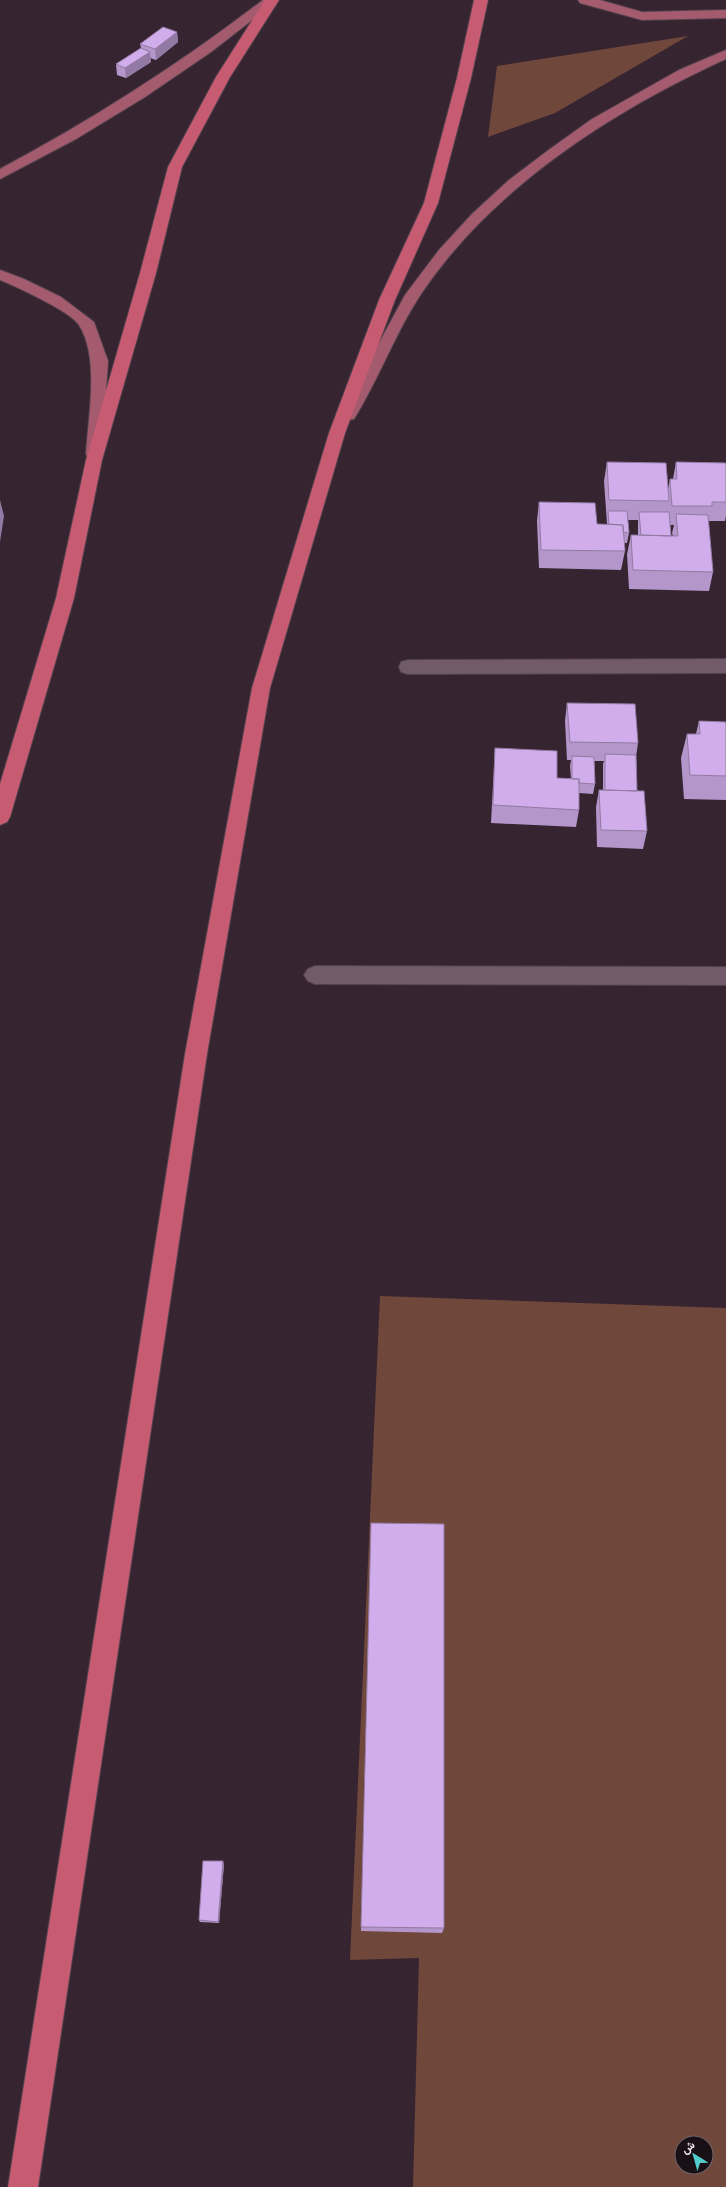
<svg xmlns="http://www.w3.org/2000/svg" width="726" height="2187" font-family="Cabin,Vazirmatn,sans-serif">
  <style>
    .green { fill: #6f473b; fill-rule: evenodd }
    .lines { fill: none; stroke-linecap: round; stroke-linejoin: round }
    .minor-casing { stroke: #52424d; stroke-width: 2 }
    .major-casing { stroke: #52424d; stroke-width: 2 }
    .highway-casing { stroke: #52424d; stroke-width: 2 }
    .minor { fill: #715a69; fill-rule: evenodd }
    .major { fill: #a45b6e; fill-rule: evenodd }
    .highway { fill: #c65b72; fill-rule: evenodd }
    .wall { fill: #b496ca; fill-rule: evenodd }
    .shaded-wall { fill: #927aa4 }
    .building { fill: #d1aeeb; stroke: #927aa4 }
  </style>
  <rect width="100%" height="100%" fill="#372431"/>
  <!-- green -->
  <path class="green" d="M 688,36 L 555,113 L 488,137 L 497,66 Z
    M 380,1296 L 726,1308 L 726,2187 L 413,2187 L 419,1958 L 350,1960 ZM 682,2143 L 706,2143 L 706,2167 L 682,2167 Z"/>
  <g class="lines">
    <defs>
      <path id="minor" d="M 726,659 L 726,673 L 408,674 L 401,672 L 399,667 L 401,662 L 408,660 Z
        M 315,966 L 726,967 L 726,985 L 315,984 L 308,981 L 304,975 L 308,969 Z"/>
      <path id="major" d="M 263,0 L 278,0 L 211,52 L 145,97 L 76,139 L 0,179 L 0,169 C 92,120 180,64 263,0 Z
        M 578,0 L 600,0 L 642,12 L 726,10 L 726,18 L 642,20 L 580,3 Z
        M 726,50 L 726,59 C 612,111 492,188 421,294 C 395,333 379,379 354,419 L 348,420 L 342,419 L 340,415 L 405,295 L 439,250 L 472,214 L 509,180 L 550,149 L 592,119 L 679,70 Z
        M 0,270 L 24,279 L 61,297 L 94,322 L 108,361 L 102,454 L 100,458 L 94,460 L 88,458 L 86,454 C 88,417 100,358 79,325 C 70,311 17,287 0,280 Z"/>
      <path id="highway" d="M 265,0 L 279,0 L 230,77 L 182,167 L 156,273 L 102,460 L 74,598 L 10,817 L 7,822 L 0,825 L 0,784 L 56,598 L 86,460 L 140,273 L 168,167 L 216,77 Z
        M 474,0 L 488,0 L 471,78 L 438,203 L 395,300 L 345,433 L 270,688 L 207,1054 L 38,2187 L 8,2187 L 185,1054 L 252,688 L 329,433 L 379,300 L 424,203 L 457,78 Z"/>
    </defs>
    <!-- minor casing -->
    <use href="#minor" class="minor-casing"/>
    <!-- major casing -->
    <use href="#major" class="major-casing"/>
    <!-- highway casing -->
    <use href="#highway" class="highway-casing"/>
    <!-- minor -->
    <use href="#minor" class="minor"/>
    <!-- major -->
    <use href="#major" class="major"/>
    <!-- highway -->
    <use href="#highway" class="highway"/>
  </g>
  <!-- wall -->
  <path class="wall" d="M 177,32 L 178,42 L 156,60 L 150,58 L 151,62 L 126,78 L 117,75 L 116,64 L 141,48 L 140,44 Z
    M 607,462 L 668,489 L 670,479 L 673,479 L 676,462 L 726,463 L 726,516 L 725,521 L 709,521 L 708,523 L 713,572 L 709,591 L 629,589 L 627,554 L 631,535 L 638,535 L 638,520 L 628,520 L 629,533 L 627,543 L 624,543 L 625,551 L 621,570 L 539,568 L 537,521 L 539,502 L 597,524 L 607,524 L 604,481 ZM 670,525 L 674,525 L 672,533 L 673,536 L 671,536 Z
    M 567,703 L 638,743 L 636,757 L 637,791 L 647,831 L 643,849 L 597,847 L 596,807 L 599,790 L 603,790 L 603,764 L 604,761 L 594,761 L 595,784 L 593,794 L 579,793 L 579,810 L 576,827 L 491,823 L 494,766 L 495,748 L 557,778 L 571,779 L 570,766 L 571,760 L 567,760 L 565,721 Z
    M 699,721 L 726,722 L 726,800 L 684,799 L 681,758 L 687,734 L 696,734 Z
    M 371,1523 L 444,1928 L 442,1933 L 361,1931 Z
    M 224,1864 L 219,1923 L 200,1922 L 199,1920 Z"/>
  <!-- shaded-wall -->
  <path class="shaded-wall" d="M 177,32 L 178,42 L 156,60 L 155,49 Z
    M 150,52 L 151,62 L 126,78 L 125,68 Z
    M 0,500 L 4,516 L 0,542 Z
    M 223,1861 L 224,1864 L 219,1923 L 218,1922 Z"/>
  <!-- building -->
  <path class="building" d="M 163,27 L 177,32 L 155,49 L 140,44 Z
    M 141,48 L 150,52 L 125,68 L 116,64 Z
    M 607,462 L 666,463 L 669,501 L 609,500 Z
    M 676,462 L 726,463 L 726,502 L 712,502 L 712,506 L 672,506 L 670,479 L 677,479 Z
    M 539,502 L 595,503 L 597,524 L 623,525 L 625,551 L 541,550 Z
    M 608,511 L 627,511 L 629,533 L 623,532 L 623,525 L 609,524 Z
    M 639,512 L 669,512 L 671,536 L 641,535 Z
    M 676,514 L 708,515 L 713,572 L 633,570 L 631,535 L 678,536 Z
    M 567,703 L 635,704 L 638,743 L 570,742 Z
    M 699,721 L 726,722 L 726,776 L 690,775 L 687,734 L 700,734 Z
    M 495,748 L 557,751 L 557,778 L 579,779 L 579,810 L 493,805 Z
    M 605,754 L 636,755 L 637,791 L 605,790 Z
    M 572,756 L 594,757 L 595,784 L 579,783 L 579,779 L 572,779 Z
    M 599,790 L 644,791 L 647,831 L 601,830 Z
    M 371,1523 L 444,1524 L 444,1928 L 361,1927 Z
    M 203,1861 L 223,1861 L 218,1922 L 199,1920 Z"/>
  <!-- north arrow -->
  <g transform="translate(694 2155) rotate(323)"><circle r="19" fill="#191016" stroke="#72676e"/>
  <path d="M0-3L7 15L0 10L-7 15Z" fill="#53cdcb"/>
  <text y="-6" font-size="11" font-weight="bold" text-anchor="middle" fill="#f8eaf3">ش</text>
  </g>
</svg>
